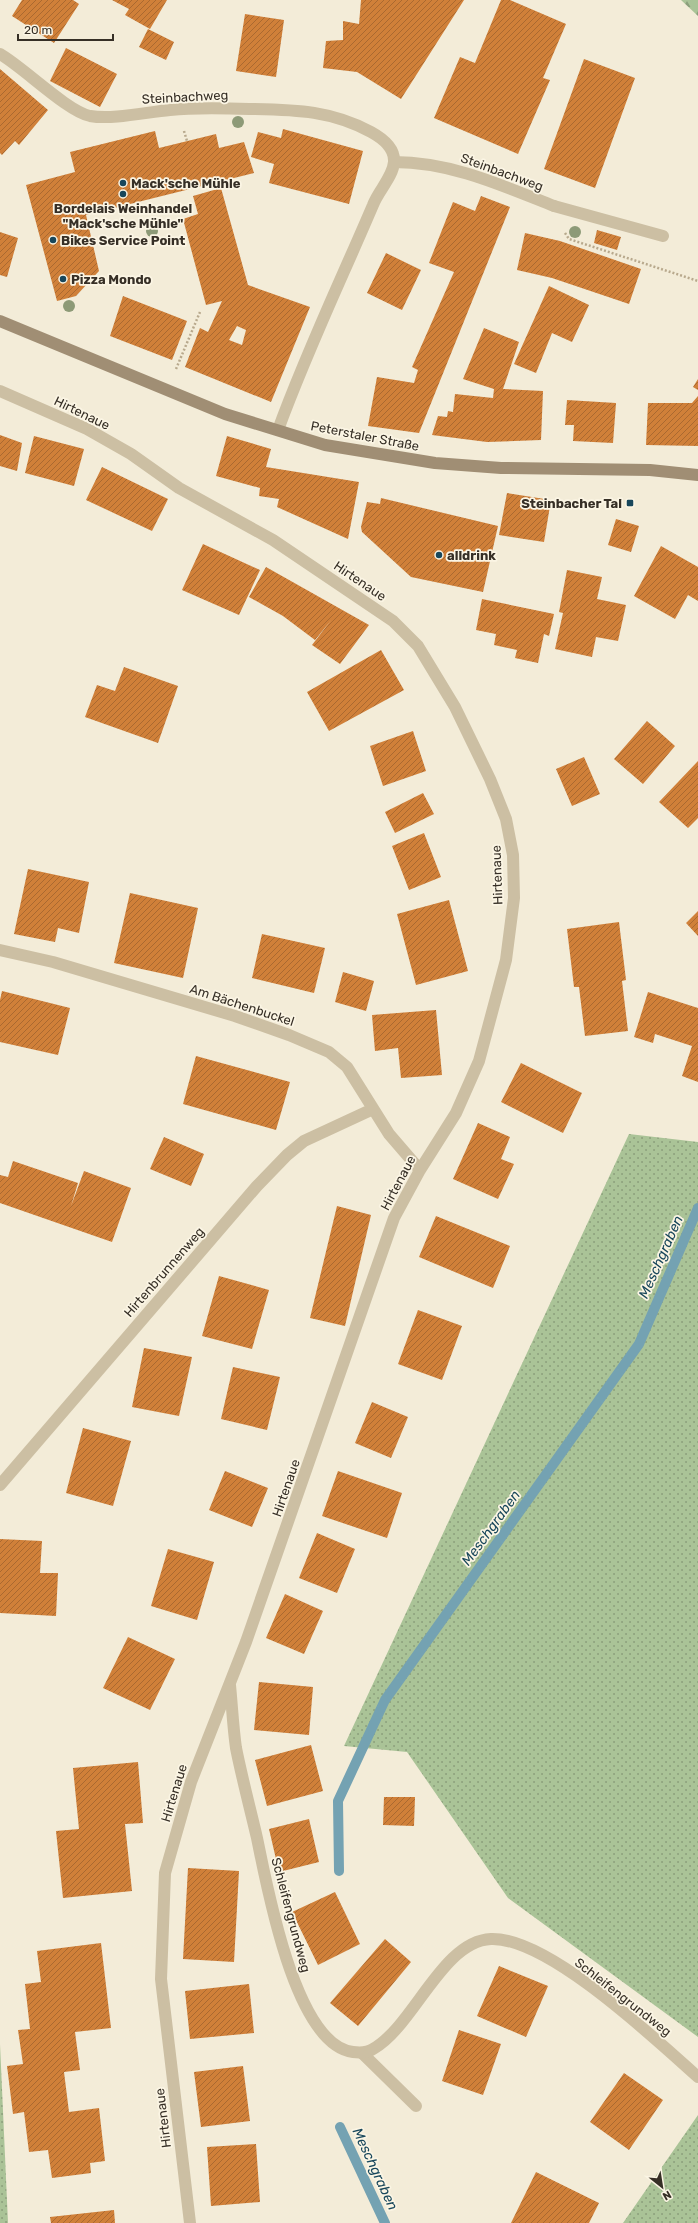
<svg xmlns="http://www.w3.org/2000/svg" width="698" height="2223" font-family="Rubik,sans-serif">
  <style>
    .grass { fill: url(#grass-dots) }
    .forest { fill: url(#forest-firs) }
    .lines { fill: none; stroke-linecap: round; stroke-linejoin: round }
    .stream { stroke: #74a2b2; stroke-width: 10 }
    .building { fill: url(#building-hatch); fill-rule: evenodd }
    .path { stroke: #b8a98d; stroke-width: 2.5; stroke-dasharray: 2 2; stroke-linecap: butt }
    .lane { stroke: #ccbfa3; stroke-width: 12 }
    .street { stroke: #ccbfa3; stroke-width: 12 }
    .secondary { stroke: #a08e74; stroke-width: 12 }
    .tree { fill: #8d9a77 }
    .poi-dot { fill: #18475b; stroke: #fbf5e4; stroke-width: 1.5 }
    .labels { text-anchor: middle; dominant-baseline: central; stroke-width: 3.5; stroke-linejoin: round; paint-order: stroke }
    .street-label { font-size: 13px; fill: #362f26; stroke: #fbf5e4 }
    .poi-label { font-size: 13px; font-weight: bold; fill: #362f26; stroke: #fbf5e4; text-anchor: start }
    .water-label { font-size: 14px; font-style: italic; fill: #18475b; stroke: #fbf5e4 }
  </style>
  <defs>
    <pattern id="grass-dots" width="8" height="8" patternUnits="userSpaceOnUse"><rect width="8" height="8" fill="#aac397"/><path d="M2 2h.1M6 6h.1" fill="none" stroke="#8b9f7b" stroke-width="1.8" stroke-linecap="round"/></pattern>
    <pattern id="forest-firs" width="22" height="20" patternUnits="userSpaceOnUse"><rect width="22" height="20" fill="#aac397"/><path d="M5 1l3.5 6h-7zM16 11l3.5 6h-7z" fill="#8b9f7b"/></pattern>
    <pattern id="building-hatch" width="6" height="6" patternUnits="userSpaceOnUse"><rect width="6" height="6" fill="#d08039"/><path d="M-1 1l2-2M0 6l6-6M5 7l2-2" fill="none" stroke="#aa6930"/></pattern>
  </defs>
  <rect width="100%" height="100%" fill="#f3ecd8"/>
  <!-- grass -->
  <path class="grass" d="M 629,1134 L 698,1142 L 698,2037 L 508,1898 L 407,1752 L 344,1746 Z
    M 0,2044 L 8,2223 L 0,2223 Z
    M 698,2115 L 698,2223 L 623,2223 Z"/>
  <!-- forest -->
  <path class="forest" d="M 681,0 L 698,0 L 698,16 Z"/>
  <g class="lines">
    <!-- stream -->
    <path class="stream" d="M 339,1871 L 338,1801 L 385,1700 L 639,1344 L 698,1208
      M 340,2127 L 385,2223"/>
  </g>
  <!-- building -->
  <path class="building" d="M 22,0 L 73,0 L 79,4 L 54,43 L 12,16 Z
    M 112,0 L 167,0 L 150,29 L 125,15 L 129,9 Z
    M 361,0 L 464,0 L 401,99 L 357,72 L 323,68 L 326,41 L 343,40 L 343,21 L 359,24 Z
    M 501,0 L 510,0 L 566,24 L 543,78 L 550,80 L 518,154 L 434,118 L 460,57 L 475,63 Z
    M 245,14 L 284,20 L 276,77 L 236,71 Z
    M 148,29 L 174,42 L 166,60 L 139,47 Z
    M 66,48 L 117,74 L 100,107 L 50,81 Z
    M 584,59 L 635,78 L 595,188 L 544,169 Z
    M 0,69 L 48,110 L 19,145 L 15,141 L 2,155 L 0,153 Z
    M 283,129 L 363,151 L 349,204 L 269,183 L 274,164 L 251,157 L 258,132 L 281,138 Z
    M 155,131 L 159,148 L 216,134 L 219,148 L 244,142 L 254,173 L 86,215 L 99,271 L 76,296 L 57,301 L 26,185 L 75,172 L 70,152 Z
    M 221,188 L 248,285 L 310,307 L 271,402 L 185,367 L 200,328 L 208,332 L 222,301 L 206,305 L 183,219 L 198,214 L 193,196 ZM 237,326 L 246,330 L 242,345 L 229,340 Z
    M 481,196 L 510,207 L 419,433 L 368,426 L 377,377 L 414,383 L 418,370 L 412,367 L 454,272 L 429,263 L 453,202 L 475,211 Z
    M 597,230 L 621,237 L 617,250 L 594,243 Z
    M 0,232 L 18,238 L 7,277 L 0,275 Z
    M 525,233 L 560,241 L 641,269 L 629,304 L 552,278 L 517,270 Z
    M 386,253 L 421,270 L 402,310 L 367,293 Z
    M 549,286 L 589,305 L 572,342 L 552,333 L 536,373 L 514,364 Z
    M 123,296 L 187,321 L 172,360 L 110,336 Z
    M 484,328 L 519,342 L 503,389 L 543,391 L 541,440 L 487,442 L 432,435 L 438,416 L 447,417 L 448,411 L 453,412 L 455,394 L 493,398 L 494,389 L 463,379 Z
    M 698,379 L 698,390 L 693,387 Z
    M 698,396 L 698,446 L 646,445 L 648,403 L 692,403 Z
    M 567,400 L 616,403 L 613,443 L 573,441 L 574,425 L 565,425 Z
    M 0,435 L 22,443 L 17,471 L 0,466 Z
    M 34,436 L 84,449 L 74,486 L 25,473 Z
    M 227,436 L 271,449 L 266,467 L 359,482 L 348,539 L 277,507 L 279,499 L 259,496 L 260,488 L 216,476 Z
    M 102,467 L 168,499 L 152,531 L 86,500 Z
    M 507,493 L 551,500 L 544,542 L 499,535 Z
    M 381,498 L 498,526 L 483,592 L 411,577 L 362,532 L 361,527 L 367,502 L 380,504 Z
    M 616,519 L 639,526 L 631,552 L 608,545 Z
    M 203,544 L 260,570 L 239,615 L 182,590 Z
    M 661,546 L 698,567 L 698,601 L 688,595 L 675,619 L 634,596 Z
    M 266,567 L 369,625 L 340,664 L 312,645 L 332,619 L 315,640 L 283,616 L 249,597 Z
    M 567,570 L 602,577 L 597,599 L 626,605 L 618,641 L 596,637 L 592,657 L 555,649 L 563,613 L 559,612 Z
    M 482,599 L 554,614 L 549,636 L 544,634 L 538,663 L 515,658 L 517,650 L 494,645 L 496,634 L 476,630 Z
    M 381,650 L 404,690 L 329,731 L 307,692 Z
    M 124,667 L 178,686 L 158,743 L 85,717 L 97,685 L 115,691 Z
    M 647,721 L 675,746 L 643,784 L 614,759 Z
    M 413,731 L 426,771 L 383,786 L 370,746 Z
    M 584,757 L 600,794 L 572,806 L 556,769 Z
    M 698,761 L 698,818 L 688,828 L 659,802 Z
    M 423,793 L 434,814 L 395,833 L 385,812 Z
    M 424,833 L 441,877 L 409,890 L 392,846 Z
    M 28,869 L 89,882 L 79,933 L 58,928 L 55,942 L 14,934 Z
    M 130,893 L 198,908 L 183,978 L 114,963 Z
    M 449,900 L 468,971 L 416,985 L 397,914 Z
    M 698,911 L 698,936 L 686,923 Z
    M 619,922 L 626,980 L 622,981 L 628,1031 L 585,1036 L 579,987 L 574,987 L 567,929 Z
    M 262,934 L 325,948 L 314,993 L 252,978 Z
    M 343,972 L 374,981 L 366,1011 L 335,1002 Z
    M 2,991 L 70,1008 L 58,1055 L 0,1042 L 0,1000 Z
    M 648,992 L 698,1008 L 698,1082 L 682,1076 L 692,1046 L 655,1034 L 653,1043 L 634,1037 Z
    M 436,1010 L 442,1075 L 401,1078 L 398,1048 L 375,1051 L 372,1015 Z
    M 196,1056 L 290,1082 L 276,1130 L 183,1104 Z
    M 521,1063 L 582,1093 L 563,1133 L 501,1102 Z
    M 478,1123 L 510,1137 L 501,1159 L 514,1164 L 498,1199 L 453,1179 Z
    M 164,1137 L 204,1154 L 191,1186 L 150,1169 Z
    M 13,1161 L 78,1183 L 71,1206 L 84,1171 L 131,1188 L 112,1242 L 0,1203 L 0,1175 L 8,1177 Z
    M 337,1206 L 371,1215 L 345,1326 L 310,1318 Z
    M 436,1216 L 510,1246 L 493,1288 L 419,1257 Z
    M 219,1276 L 269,1290 L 252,1349 L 202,1336 Z
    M 418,1310 L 462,1326 L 442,1380 L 398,1364 Z
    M 144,1348 L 192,1357 L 179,1416 L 132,1407 Z
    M 233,1367 L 280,1377 L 267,1430 L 221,1419 Z
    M 372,1402 L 408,1417 L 391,1458 L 355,1443 Z
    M 83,1428 L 131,1441 L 113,1506 L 66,1493 Z
    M 225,1471 L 268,1488 L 252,1527 L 209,1510 Z
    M 338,1471 L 402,1493 L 387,1538 L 322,1516 Z
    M 317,1533 L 355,1549 L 337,1593 L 299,1578 Z
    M 0,1539 L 42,1541 L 40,1573 L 58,1573 L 56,1616 L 0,1613 Z
    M 168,1549 L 214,1562 L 197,1620 L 151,1606 Z
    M 285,1594 L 323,1611 L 304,1654 L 266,1638 Z
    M 128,1637 L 175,1659 L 150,1710 L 103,1688 Z
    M 259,1682 L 313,1687 L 309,1735 L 254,1730 Z
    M 311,1745 L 323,1791 L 267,1806 L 255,1760 Z
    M 138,1762 L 143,1823 L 125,1824 L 132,1891 L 63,1898 L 56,1831 L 79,1829 L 73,1768 Z
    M 384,1797 L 415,1797 L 414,1826 L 383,1825 Z
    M 309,1819 L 319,1862 L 279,1872 L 269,1829 Z
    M 188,1868 L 239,1871 L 234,1962 L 183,1959 Z
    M 335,1892 L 360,1944 L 318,1965 L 292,1912 Z
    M 385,1939 L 411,1962 L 358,2026 L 330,2003 Z
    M 101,1943 L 111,2028 L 75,2032 L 80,2070 L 64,2072 L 69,2112 L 99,2108 L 105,2161 L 90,2163 L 91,2173 L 52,2178 L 48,2150 L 29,2152 L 24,2112 L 13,2114 L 7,2066 L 23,2064 L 18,2030 L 30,2029 L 25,1984 L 41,1982 L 37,1951 Z
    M 499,1966 L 548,1986 L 526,2037 L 477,2016 Z
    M 249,1984 L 254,2033 L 190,2039 L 185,1991 Z
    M 459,2030 L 501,2044 L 483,2095 L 442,2081 Z
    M 243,2066 L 250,2121 L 201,2127 L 194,2072 Z
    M 624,2073 L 663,2100 L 629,2150 L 590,2122 Z
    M 256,2144 L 260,2202 L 211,2206 L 207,2147 Z
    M 536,2172 L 599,2203 L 589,2223 L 511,2223 Z
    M 114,2210 L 115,2223 L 51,2223 L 50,2217 Z"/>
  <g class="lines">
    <!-- path -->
    <path class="path" d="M 184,131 L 187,141
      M 565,233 L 569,239 L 698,281
      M 176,369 L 200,312"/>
    <!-- lane -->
    <path class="lane" d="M 554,206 L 663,236
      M 362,2053 L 416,2106"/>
    <!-- street -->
    <path class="street" d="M 0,54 C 24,68 67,111 90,116 C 113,120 147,112 170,110 C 197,107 223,108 250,109 C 295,110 330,110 371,132 C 382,138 395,148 394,162 C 393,177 378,191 373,205 C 341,280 306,353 278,430
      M 394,162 C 451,162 501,185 554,206
      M 0,391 L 87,429 L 131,454 L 179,488 L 273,540 L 393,621 L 418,646 L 455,707 L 490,779 L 506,819 L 513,855 L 514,898 L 506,960 L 479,1061 L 456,1113 L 420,1170 L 394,1218 L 246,1642 L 191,1782 L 165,1873 L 161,1979 L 190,2223
      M 0,950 L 53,962 L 235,1016 L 289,1035 L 329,1052 L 347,1067 L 389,1134 L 420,1170
      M 0,1485 L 257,1186 L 287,1155 L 304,1141 L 373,1109
      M 230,1685 C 232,1705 233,1727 236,1748 C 242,1778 250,1808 257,1838 C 267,1886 295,2045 353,2052 C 361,2053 367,2053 373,2049 C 414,2026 442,1941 491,1939 C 548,1937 655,2039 698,2077"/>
    <!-- secondary -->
    <path class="secondary" d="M 0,321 L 225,414 L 325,445 L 435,463 L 501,468 L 650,470 L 698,475"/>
  </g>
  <!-- trees -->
  <g class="tree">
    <circle cx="238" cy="122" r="6"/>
    <circle cx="152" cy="231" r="6"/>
    <circle cx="575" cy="232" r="6"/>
    <circle cx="69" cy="306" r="6"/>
  </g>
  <!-- markers -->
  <g class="poi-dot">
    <circle cx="123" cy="183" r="4"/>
    <circle cx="123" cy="194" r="4"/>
    <circle cx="53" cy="240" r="4"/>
    <circle cx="63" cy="279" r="4"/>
    <rect x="626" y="499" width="8" height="8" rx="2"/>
    <circle cx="439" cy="555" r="4"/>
  </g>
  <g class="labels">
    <!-- street labels -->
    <g class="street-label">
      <text transform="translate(185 97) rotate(-3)">Steinbachweg</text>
      <text transform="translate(502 172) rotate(20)">Steinbachweg</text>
      <text transform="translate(82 413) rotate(26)">Hirtenaue</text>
      <text transform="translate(365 436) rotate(11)">Peterstaler Straße</text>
      <text transform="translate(360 581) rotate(34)">Hirtenaue</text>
      <text transform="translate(497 875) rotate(-92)">Hirtenaue</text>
      <text transform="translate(242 1005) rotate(18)">Am Bächenbuckel</text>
      <text transform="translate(398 1183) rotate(-62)">Hirtenaue</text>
      <text transform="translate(164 1272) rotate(-49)">Hirtenbrunnenweg</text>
      <text transform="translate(286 1488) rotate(-71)">Hirtenaue</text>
      <text transform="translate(174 1793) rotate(-73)">Hirtenaue</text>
      <text transform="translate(291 1915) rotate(75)">Schleifengrundweg</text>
      <text transform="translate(623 1997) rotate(38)">Schleifengrundweg</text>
      <text transform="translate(163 2118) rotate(-97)">Hirtenaue</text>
    </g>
    <!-- poi labels -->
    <g class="poi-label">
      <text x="131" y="183">Mack'sche Mühle</text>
      <text x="123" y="208" text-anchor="middle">Bordelais Weinhandel<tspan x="123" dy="15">"Mack'sche Mühle"</tspan></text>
      <text x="61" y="240">Bikes Service Point</text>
      <text x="71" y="279">Pizza Mondo</text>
      <text x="622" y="503" text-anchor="end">Steinbacher Tal</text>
      <text x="447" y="555">alldrink</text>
    </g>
    <!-- water labels -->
    <g class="water-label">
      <text transform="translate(661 1257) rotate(-66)">Meschgraben</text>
      <text transform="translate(491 1528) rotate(-54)">Meschgraben</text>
      <text transform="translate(375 2169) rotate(65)">Meschgraben</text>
    </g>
  </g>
  <!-- north arrow -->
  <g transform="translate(662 2187) rotate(150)" stroke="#fbf5e4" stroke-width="3" paint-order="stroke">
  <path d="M0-3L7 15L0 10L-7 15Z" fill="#362f26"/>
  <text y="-6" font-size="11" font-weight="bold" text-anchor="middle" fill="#362f26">N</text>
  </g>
  <!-- scale -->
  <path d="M18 34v6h95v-6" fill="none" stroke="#362f26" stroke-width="2"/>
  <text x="24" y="34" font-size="12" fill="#362f26" stroke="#fbf5e4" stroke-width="3" paint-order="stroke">20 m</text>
</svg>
